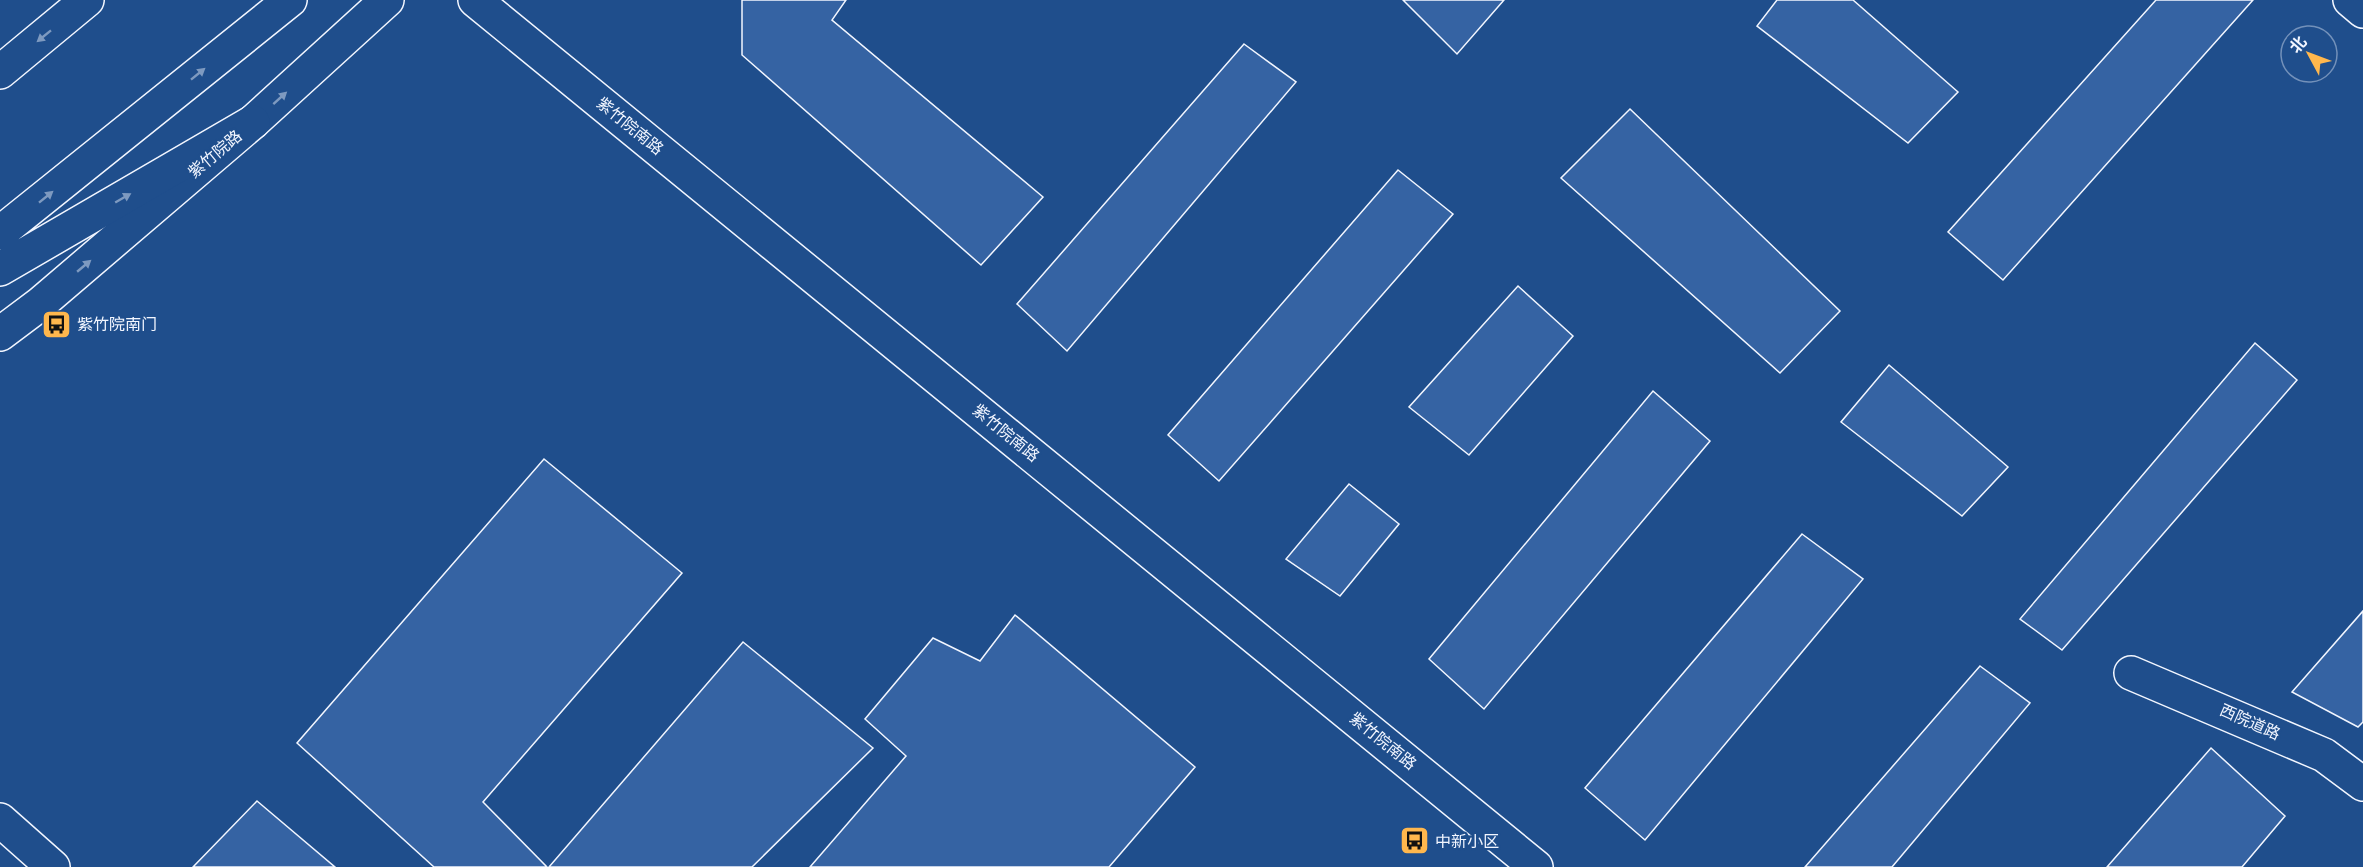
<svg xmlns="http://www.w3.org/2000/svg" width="2363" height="867" font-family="'Roboto Serif','Noto Sans SC',serif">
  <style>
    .building { fill: #3563a3; stroke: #f2f6ff; stroke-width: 1.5 }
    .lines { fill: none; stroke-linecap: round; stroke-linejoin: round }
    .minor-casing { stroke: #f2f6ff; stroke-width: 36 }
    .highway-casing { stroke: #f2f6ff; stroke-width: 36 }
    .minor { stroke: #1f4e8c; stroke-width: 33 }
    .highway { stroke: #1f4e8c; stroke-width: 33 }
    .oneway { fill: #7e9ac0 }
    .labels { text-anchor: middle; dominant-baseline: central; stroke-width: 4.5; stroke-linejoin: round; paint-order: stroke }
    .street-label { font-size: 16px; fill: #f2f6ff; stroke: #1f4e8c }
    .poi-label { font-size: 16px; fill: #f2f6ff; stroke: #1f4e8c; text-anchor: start }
  </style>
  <rect width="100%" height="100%" fill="#1f4e8c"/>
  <!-- building -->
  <path class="building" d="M 742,0 L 846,0 L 832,20 L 1043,197 L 981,265 L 742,55 Z
    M 1403,0 L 1504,0 L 1457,54 Z
    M 1777,0 L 1853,0 L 1958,92 L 1908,143 L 1757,26 Z
    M 2156,0 L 2253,0 L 2003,280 L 1948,232 Z
    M 1244,44 L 1296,82 L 1067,351 L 1017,304 Z
    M 1630,109 L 1840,311 L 1780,373 L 1561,178 Z
    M 1398,170 L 1453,214 L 1219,481 L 1168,435 Z
    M 1518,286 L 1573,336 L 1469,455 L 1409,407 Z
    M 2255,343 L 2297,380 L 2062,650 L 2020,619 Z
    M 1889,365 L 2008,467 L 1962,516 L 1841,422 Z
    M 1653,391 L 1710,441 L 1484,709 L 1429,659 Z
    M 544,459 L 682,573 L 483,802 L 547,867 L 434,867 L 297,743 Z
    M 1349,484 L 1399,524 L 1340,596 L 1286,559 Z
    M 1802,534 L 1863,579 L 1645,840 L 1585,788 Z
    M 2363,611 L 2363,722 L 2358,727 L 2292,692 Z
    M 1015,615 L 1195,767 L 1109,867 L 810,867 L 906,756 L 865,719 L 933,638 L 980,661 Z
    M 743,642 L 873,748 L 752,867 L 549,867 Z
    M 1980,666 L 2030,703 L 1892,867 L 1805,867 Z
    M 2211,748 L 2285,816 L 2242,867 L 2107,867 Z
    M 257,801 L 335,867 L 193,867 Z"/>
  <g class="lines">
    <defs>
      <path id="minor" d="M 475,0 L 1536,867
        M 2350,0 L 2363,11
        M 0,334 L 40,304 L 253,122 L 387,0
        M 2131,673 L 2324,755 L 2363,784
        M 0,820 L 53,867"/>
      <path id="highway" d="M 0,72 L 87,0
        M 0,233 L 290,0
        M 0,269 L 253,122"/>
    </defs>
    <!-- minor casing -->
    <use href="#minor" class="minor-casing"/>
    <!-- highway casing -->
    <use href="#highway" class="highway-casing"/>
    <!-- minor -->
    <use href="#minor" class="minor"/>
    <!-- highway -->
    <use href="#highway" class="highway"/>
  </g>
  <!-- one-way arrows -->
  <defs><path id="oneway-solid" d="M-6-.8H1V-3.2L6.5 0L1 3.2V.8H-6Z" transform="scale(1.5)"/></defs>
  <g class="oneway">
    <use href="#oneway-solid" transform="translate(44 36) rotate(141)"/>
    <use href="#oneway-solid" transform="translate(198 74) rotate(-39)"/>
    <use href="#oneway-solid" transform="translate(280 98) rotate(-42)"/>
    <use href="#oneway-solid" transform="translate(46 197) rotate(-39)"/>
    <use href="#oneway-solid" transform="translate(123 198) rotate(-30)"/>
    <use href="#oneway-solid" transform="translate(84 266) rotate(-40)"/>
  </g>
  <!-- icons -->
  <defs>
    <symbol id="bus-square" viewBox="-11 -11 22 22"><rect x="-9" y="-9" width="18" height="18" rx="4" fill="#ffb74d" stroke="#1f4e8c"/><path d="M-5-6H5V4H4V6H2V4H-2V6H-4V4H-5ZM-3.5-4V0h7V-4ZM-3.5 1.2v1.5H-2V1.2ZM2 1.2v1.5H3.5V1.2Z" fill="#111"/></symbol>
  </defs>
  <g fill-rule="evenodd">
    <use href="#bus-square" x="40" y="308" width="33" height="33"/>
    <use href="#bus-square" x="1398" y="824" width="33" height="33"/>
  </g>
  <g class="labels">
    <!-- street labels -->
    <g class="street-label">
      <text transform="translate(630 126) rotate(39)">紫竹院南路</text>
      <text transform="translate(215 154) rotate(-40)">紫竹院路</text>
      <text transform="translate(1006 433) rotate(39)">紫竹院南路</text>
      <text transform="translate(2250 722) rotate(24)">西院道路</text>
      <text transform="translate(1383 741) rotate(39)">紫竹院南路</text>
    </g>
    <!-- poi labels -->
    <g class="poi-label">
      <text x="77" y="324">紫竹院南门</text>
      <text x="1435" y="841">中新小区</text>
    </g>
  </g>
  <!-- north arrow -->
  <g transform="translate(2309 54) rotate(311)"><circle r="28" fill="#1f4e8c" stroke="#7391ba" stroke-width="1.5"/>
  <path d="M0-4.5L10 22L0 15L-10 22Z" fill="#ffb74d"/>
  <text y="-9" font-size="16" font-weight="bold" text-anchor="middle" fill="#f2f6ff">北</text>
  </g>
</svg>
